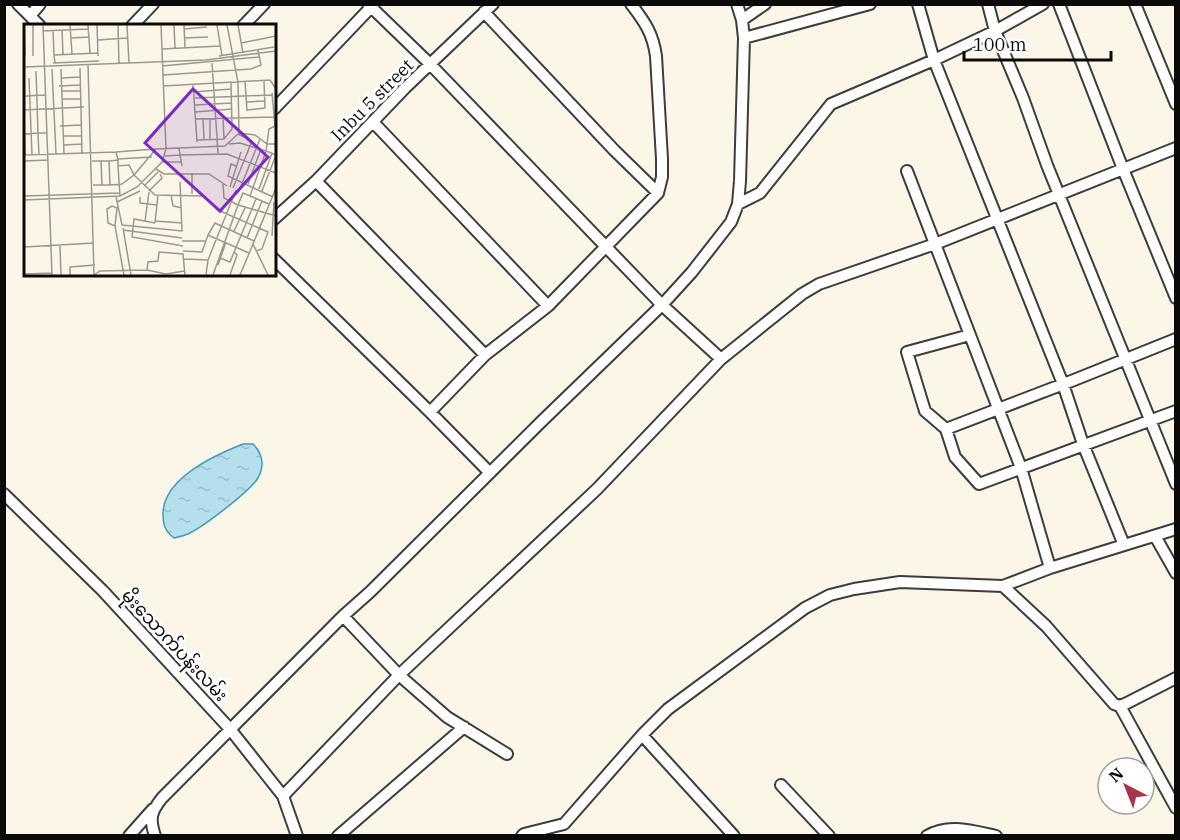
<svg xmlns="http://www.w3.org/2000/svg" width="1180" height="840" font-family="'IBM Plex Serif','Noto Sans Myanmar',serif">
  <style>
    .water { fill: url(#water-ripples); stroke: #459aba; stroke-width: 1.5 }
    .lines { fill: none; stroke-linecap: round; stroke-linejoin: round }
    .street-casing { stroke: #3d3d3d; stroke-width: 14 }
    .street { stroke: #fff; stroke-width: 10 }
    .labels { text-anchor: middle; dominant-baseline: central; stroke-width: 6; stroke-linejoin: round; paint-order: stroke }
    .street-label { font-size: 18px; fill: #0a0a0a; stroke: #fff }
    .inset-road { fill: none; stroke: #9b9890; stroke-width: 1.5 }
    .view { fill: #7b2cbf; fill-opacity: 0.15; stroke: #7b2cbf; stroke-width: 3 }
    .inset-edge { fill: none; stroke: #0a0a0a; stroke-width: 3 }
  </style>
  <defs>
    <pattern id="water-ripples" width="26" height="14" patternUnits="userSpaceOnUse" patternTransform="scale(1.5)"><rect width="26" height="14" fill="#b5dfed"/><path d="M2 4q2-2 4 0t4 0M15 11q2-2 4 0t4 0" fill="none" stroke="#9abeca"/></pattern>
  </defs>
  <rect width="100%" height="100%" fill="#fcf6e9"/>
  <!-- water -->
  <path class="water" d="M 243,444 L 253,444 C 263,454 265,465 258,478 C 249,492 203,527 188,534 C 183,536 179,537 174,538 C 165,531 163,525 163,514 C 163,479 215,455 243,444 Z"/>
  <g class="lines">
    <defs>
      <path id="street" d="M 18,4 L 40,26
        M 368,4 L 430,64 L 662,305 L 721,359
        M 918,4 L 934,60 L 1063,384 L 1083,444 L 1124,545
        M 988,4 L 995,31 L 1023,98 L 1047,165 L 1176,484
        M 1059,4 L 1123,169 L 1176,298
        M 1135,4 L 1176,104
        M 484,12 L 614,150 L 658,193
        M 30,16 L 40,4
        M 742,20 L 765,4
        M 132,26 L 153,4
        M 243,26 L 264,4
        M 744,38 L 870,4
        M 274,109 L 374,4
        M 373,122 L 548,306
        M 907,171 L 1021,468 L 1050,568 L 1176,529
        M 316,181 L 485,355
        M 738,204 L 760,193 L 831,104 L 934,60 L 995,31 L 1043,4
        M 274,219 L 316,181 L 405,88 L 493,4
        M 274,259 L 430,412 L 490,473
        M 970,335 L 907,352 L 925,411 L 946,429 L 955,457 L 979,484 L 1176,411
        M 430,412 L 485,355 L 548,306 L 658,193 L 662,177 L 662,159 L 656,56 C 653,34 645,22 631,4
        M 946,429 L 1074,380 L 1176,339
        M 4,494 L 103,591 L 230,729 L 283,796 L 297,836
        M 1155,536 L 1176,573
        M 1003,586 L 1046,626 L 1114,704 L 1120,706 L 1125,704 L 1176,678
        M 343,616 L 399,675 L 597,489 L 721,359 L 802,294 L 819,284 L 935,244 L 1176,148
        M 1120,706 L 1176,808
        M 642,735 L 734,836
        M 781,785 L 829,836
        M 283,796 L 399,675 L 447,717 L 507,754
        M 129,836 L 153,809
        M 155,836 C 149,818 151,812 162,798 L 343,616 L 370,592 L 542,421 L 662,305 L 692,272 L 731,222 L 738,204 L 740,181 L 744,38 L 742,20 L 737,4
        M 338,836 L 464,727
        M 522,836 L 524,834 L 564,824 L 642,735 L 668,709 L 805,608 L 830,595 L 854,589 L 900,582 L 1003,586 L 1050,568
        M 927,836 C 949,823 973,831 996,836"/>
    </defs>
    <!-- street casing -->
    <use href="#street" class="street-casing"/>
    <!-- street -->
    <use href="#street" class="street"/>
  </g>
  <g class="labels">
    <!-- street labels -->
    <g class="street-label">
      <text transform="translate(372 100) rotate(-45)">Inbu 5 street</text>
      <text transform="translate(175 645) rotate(47)">မိုးသောက်ပန်းလမ်း</text>
    </g>
  </g>
  <!-- overview -->
  <g transform="translate(24 24)">
    <rect width="252" height="252" fill="#fcf6e9"/>
    <path class="inset-road" d="M 0,1 L 1,31M 9,1 L 9,32M 19,1 L 28,251M 46,1 L 48,30M 64,1 L 66,29M 73,1 L 74,32M 94,1 L 95,40M 103,1 L 105,39M 150,1 L 151,24M 160,1 L 161,24M 193,1 L 198,32M 203,1 L 214,58 L 215,109 L 201,122 L 132,125 L 110,151 L 131,171 L 180,172 L 194,186 L 244,208 L 238,225 L 232,227M 214,1 L 219,29M 160,5 L 183,3M 29,6 L 30,31M 38,6 L 39,31M 19,7 L 64,5M 47,14 L 65,13M 160,14 L 184,13M 74,16 L 103,14M 217,19 L 252,12M 138,25 L 196,22M 195,32 L 250,23M 29,39 L 75,37M 31,39 L 30,31 L 74,29M 188,39 L 194,129M 64,41 L 70,251M 138,42 L 235,33M 0,43 L 182,36 L 252,27M 56,44 L 58,129M 28,45 L 32,130M 37,45 L 40,130M 12,47 L 14,109 L 23,109M 139,51 L 227,45 L 237,41 L 234,26M 5,54 L 8,131M 38,54 L 56,53M 221,57 L 223,87M 169,60 L 173,118M 35,62 L 56,61M 139,62 L 246,56 L 252,65M 38,67 L 56,67M 170,68 L 207,65M 248,69 L 251,102M 0,72 L 21,71M 171,74 L 248,71M 38,75 L 57,75M 223,78 L 241,77M 171,81 L 208,79M 0,86 L 60,83M 223,86 L 241,84 L 240,57M 171,88 L 208,85M 186,94 L 186,116M 199,94 L 200,115M 171,95 L 250,93M 179,95 L 180,115M 0,97 L 1,131M 36,102 L 58,101M 251,102 L 245,105 L 242,127 L 252,131M 215,109 L 231,111 L 243,120 L 252,120M 0,110 L 14,109 L 15,131M 39,112 L 58,112M 173,116 L 200,115 L 208,105 L 207,58M 205,120 L 216,119 L 242,127 L 226,172 L 245,180M 40,121 L 58,120M 155,124 L 156,131 L 203,130 L 252,149M 92,128 L 131,125M 0,131 L 92,128 L 94,136M 141,132 L 156,131 L 158,142M 94,135 L 128,133M 0,137 L 24,136M 68,137 L 85,137 L 86,161 L 69,161M 77,137 L 78,161M 85,137 L 94,136 L 94,142 L 105,141 L 110,151 L 98,160 L 86,161M 138,138 L 157,138M 94,142 L 96,172M 212,142 L 207,140 L 204,152 L 249,173M 132,145 L 140,150 L 185,150 L 203,162M 168,149 L 168,170M 199,160 L 200,174 L 214,181 L 219,169 L 226,172M 224,160 L 237,125M 120,162 L 134,148M 206,163 L 217,128M 209,164 L 228,117 L 214,110M 235,165 L 248,129M 125,167 L 138,154 L 136,150M 215,167 L 236,115M 238,167 L 252,131M 147,171 L 149,182 L 158,184M 0,172 L 96,169M 92,173 L 98,201 L 158,207 L 156,158M 116,173 L 116,179 L 133,181M 0,176 L 96,172 L 113,163 L 138,138 L 142,125 L 137,1M 93,178 L 116,167M 121,197 L 125,168M 131,197 L 158,199M 131,199 L 110,195 L 108,213 L 159,222M 131,199 L 134,171M 91,202 L 84,199 L 83,185 L 88,182 L 93,184 L 91,202 L 100,251M 99,204 L 107,251M 99,206 L 158,214M 210,207 L 221,184M 184,211 L 191,199 L 230,217M 248,212 L 250,178M 223,214 L 238,177M 158,217 L 181,217M 36,222 L 37,251M 0,223 L 70,219M 159,227 L 178,228 L 184,211 L 225,229M 196,234 L 206,238 L 232,175M 160,235 L 184,236 L 182,251M 184,236 L 212,166M 194,241 L 202,218M 123,246 L 142,250 L 160,247M 0,250 L 28,249M 46,251 L 46,243 L 71,241M 70,251 L 76,247 L 123,246 L 124,238 L 134,237 L 135,228 L 159,230 L 161,251M 189,251 L 214,181 L 252,192M 206,251 L 213,231 L 210,228M 216,251 L 229,220M 244,251 L 229,220 L 252,164"/>
    <path class="view" d="M 169,65 L 244,133 L 196,187 L 121,119 Z"/>
    <rect width="252" height="252" class="inset-edge"/>
  </g>
  <!-- border -->
  <rect width="1180" height="840" fill="none" stroke="#0a0a0a" stroke-width="12"/>
  <!-- north arrow -->
  <g transform="translate(1126 786) rotate(318)"><circle r="28" fill="#ffffff" stroke="#9d9d9d" stroke-width="1.5"/>
  <path d="M0-4.5L10 22L0 15L-10 22Z" fill="#a73548"/>
  <text y="-9" font-size="16" font-weight="bold" text-anchor="middle" fill="#0a0a0a">N</text>
  </g>
  <!-- scale -->
  <path d="M964 51v9h147v-9" fill="none" stroke="#0a0a0a" stroke-width="3"/>
  <text x="973" y="51" font-size="18" fill="#0a0a0a" stroke="#ffffff" stroke-width="4.5" paint-order="stroke">100 m</text>
</svg>
